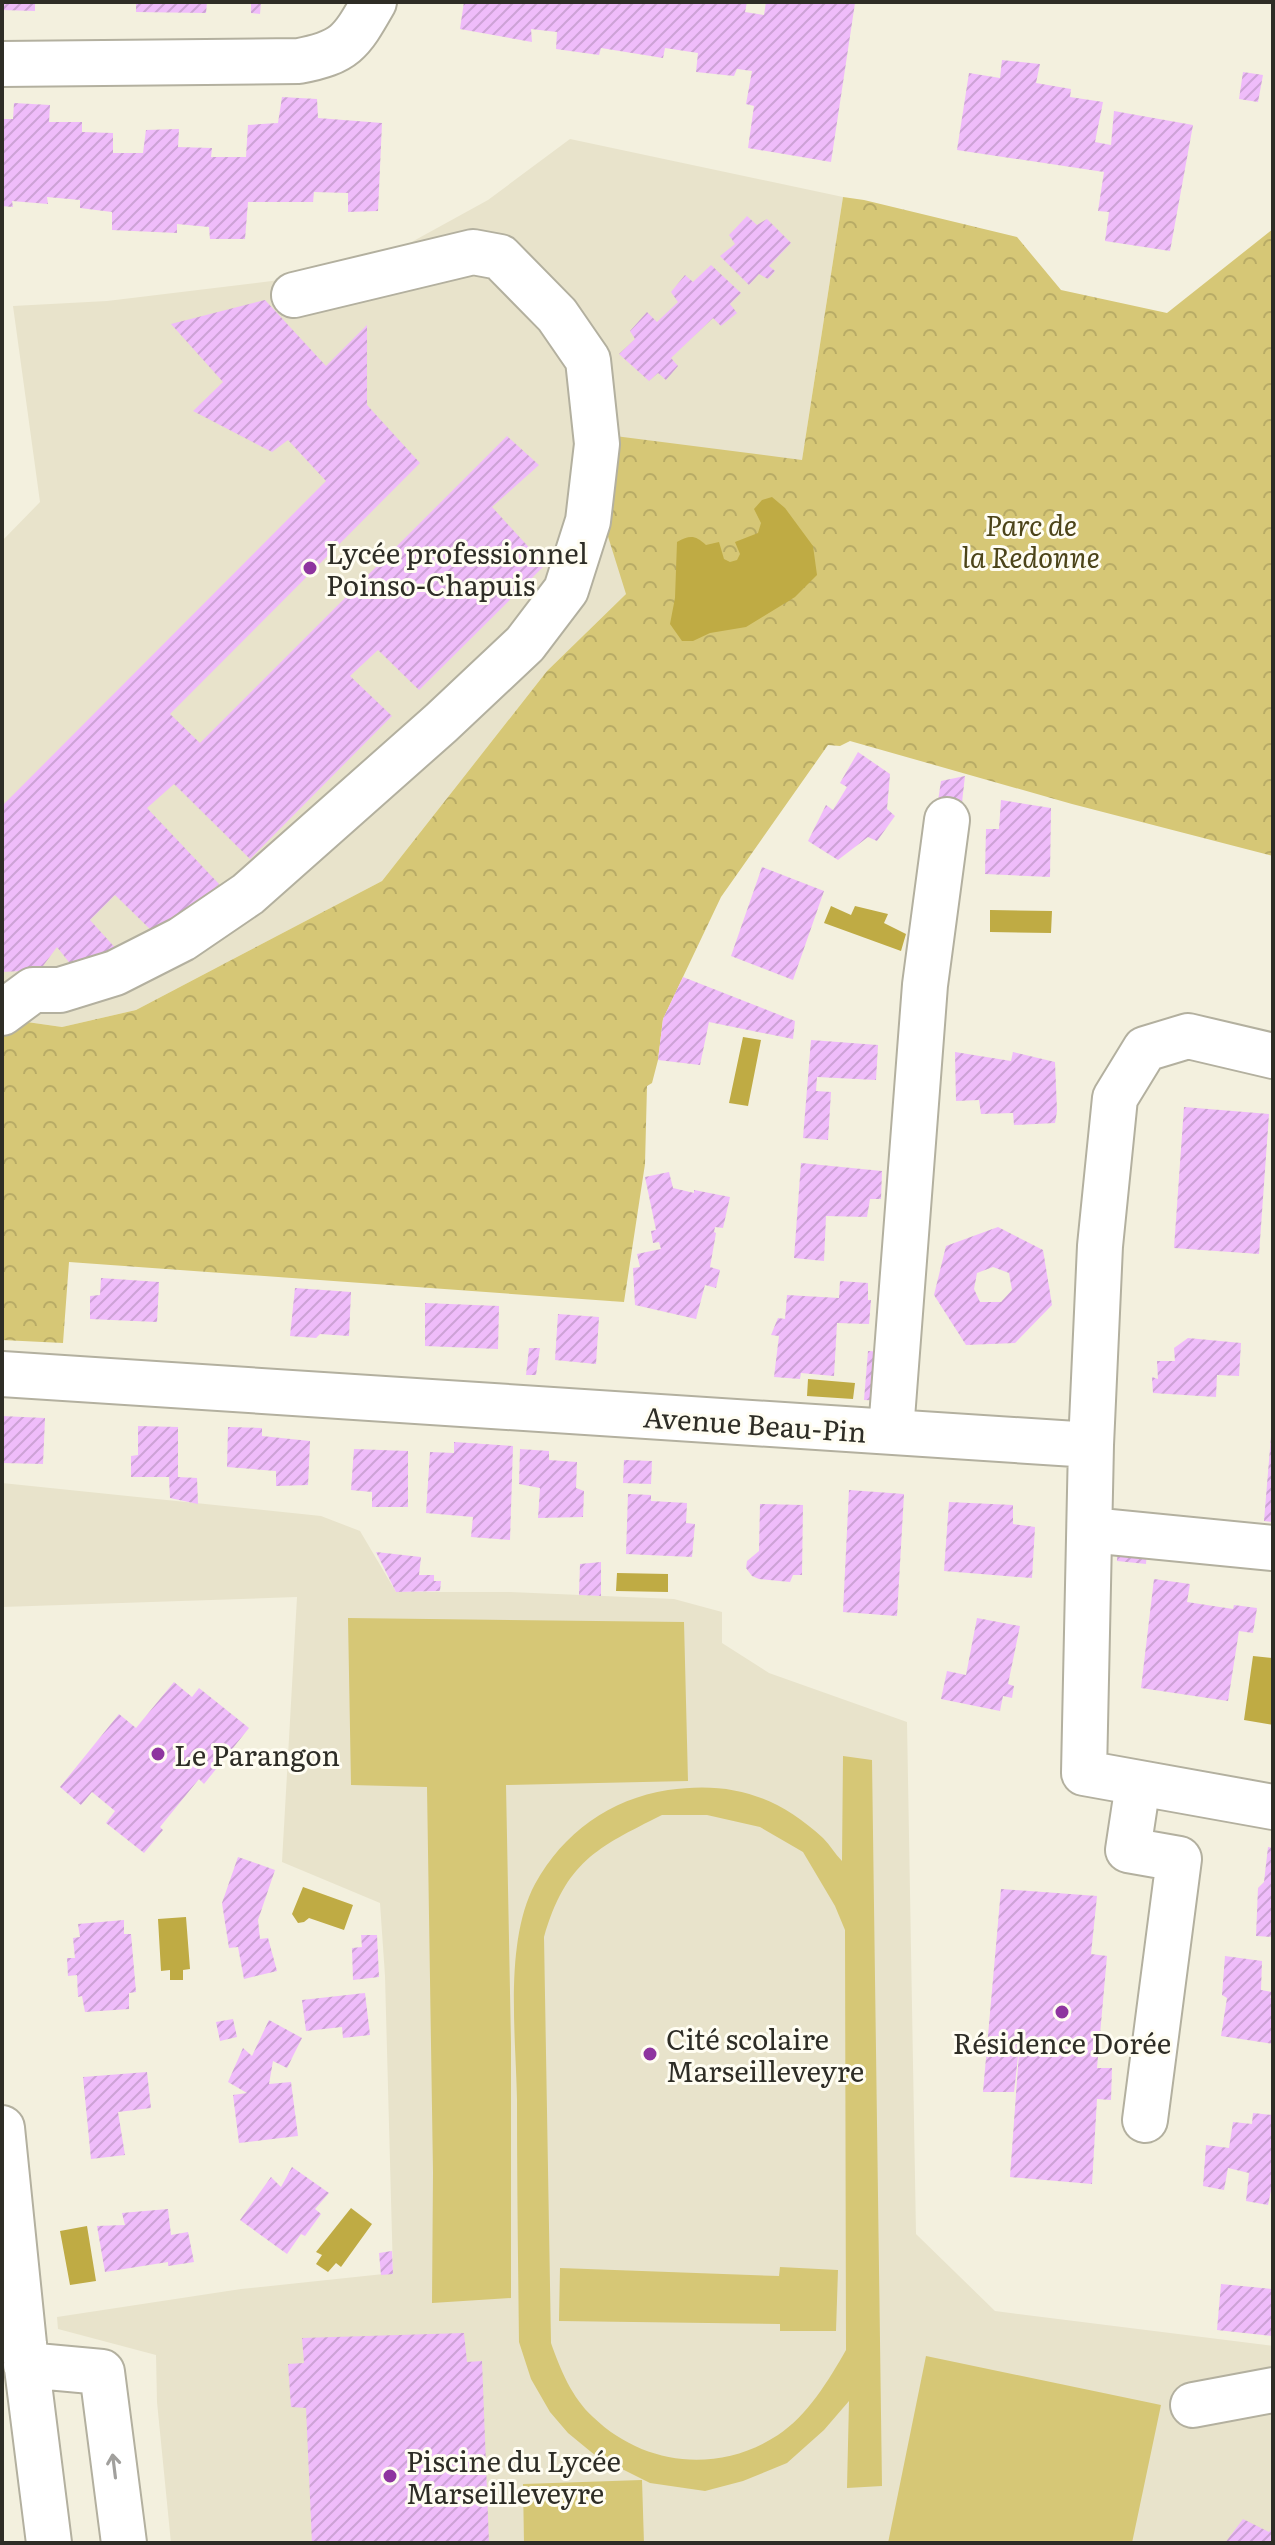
<svg xmlns="http://www.w3.org/2000/svg" width="1275" height="2545" font-family="Literata,serif">
  <style>
    .built { fill: #e8e3cb }
    .grass { fill: #d6c776; fill-rule: evenodd }
    .park { fill: url(#park-crowns) }
    .water { fill: #bfab44 }
    .building { fill: url(#building-hatch); fill-rule: evenodd }
    .lines { fill: none; stroke-linecap: round; stroke-linejoin: round }
    .minor-casing { stroke: #b3b09f; stroke-width: 48 }
    .minor { stroke: #fff; stroke-width: 44 }
    .oneway { stroke: #a1a09d }
    .poi-dot { fill: #8e349f; stroke: #fffdf2; stroke-width: 3 }
    .labels { text-anchor: middle; dominant-baseline: central; stroke-width: 6; stroke-linejoin: round; paint-order: stroke }
    .park-label { font-size: 28px; font-style: italic; fill: #4c4419; stroke: #fffdf2 }
    .poi-label { font-size: 28px; fill: #2e2d26; stroke: #fffdf2; text-anchor: start }
    .street-label { font-size: 28px; fill: #2e2d26; stroke: #fffdf2 }
  </style>
  <defs>
    <pattern id="park-crowns" width="20" height="18" patternUnits="userSpaceOnUse" patternTransform="scale(2)"><rect width="20" height="18" fill="#d6c776"/><path d="M2 6a3 3 0 1 1 6 0M12 15a3 3 0 1 1 6 0" fill="none" stroke="#b8ab66"/></pattern>
    <pattern id="building-hatch" width="6" height="6" patternUnits="userSpaceOnUse" patternTransform="scale(2)"><rect width="6" height="6" fill="#efbcfa"/><path d="M-1 1l2-2M0 6l6-6M5 7l2-2" fill="none" stroke="#cda2d6"/></pattern>
  </defs>
  <rect width="100%" height="100%" fill="#f3f0de"/>
  <!-- built -->
  <path class="built" d="M 570,139 L 843,197 L 802,460 L 626,594 L 547,671 L 382,881 L 136,1010 L 62,1027 L 6,1019 L 2,1023 L 2,541 L 40,502 L 13,306 L 107,301 L 272,281 L 335,269 L 408,244 L 488,200 Z
    M 2,1483 L 321,1516 L 360,1531 L 396,1592 L 510,1592 L 674,1599 L 722,1612 L 722,1643 L 769,1673 L 907,1722 L 916,2234 L 995,2311 L 1273,2346 L 1273,2543 L 171,2543 L 157,2402 L 156,2355 L 58,2329 L 57,2317 L 241,2289 L 393,2273 L 385,1976 L 380,1903 L 282,1862 L 297,1597 L 2,1607 Z"/>
  <!-- grass -->
  <path class="grass" d="M 348,1618 L 684,1622 L 688,1781 L 506,1785 L 511,2043 L 511,2298 L 432,2303 L 433,2172 L 427,1787 L 351,1785 Z
    M 843,1756 L 872,1760 L 882,2486 L 847,2488 L 849,2401 L 824,2430 L 787,2463 L 743,2481 L 705,2491 L 650,2483 L 596,2456 L 568,2433 L 550,2412 L 531,2379 L 519,2342 C 518,2261 517,2180 517,2100 C 516,2036 504,1942 535,1884 C 563,1833 610,1799 668,1790 C 730,1781 776,1795 823,1838 C 830,1845 835,1854 842,1861 ZM 662,1815 L 707,1815 L 760,1827 L 803,1852 L 835,1906 L 845,1930 L 846,2350 C 829,2380 807,2416 778,2435 C 718,2474 644,2466 593,2417 C 572,2398 560,2369 551,2343 L 544,1937 C 566,1862 596,1848 662,1815 Z
    M 780,2267 L 838,2270 L 836,2331 L 780,2331 L 780,2324 L 559,2321 L 560,2268 L 779,2276 Z
    M 926,2356 L 1161,2405 L 1132,2543 L 888,2543 Z
    M 642,2480 L 644,2543 L 524,2543 L 523,2484 Z"/>
  <!-- park -->
  <path class="park" d="M 843,197 L 864,200 L 1017,237 L 1061,290 L 1167,313 L 1273,229 L 1273,856 L 1072,804 L 850,741 L 840,746 L 828,745 L 721,897 L 663,1019 L 658,1060 L 652,1083 L 647,1086 L 645,1164 L 624,1302 L 69,1262 L 63,1343 L 2,1340 L 2,1023 L 6,1019 L 62,1027 L 136,1010 L 382,881 L 547,671 L 626,594 L 600,511 L 615,436 L 802,460 Z"/>
  <!-- water -->
  <path class="water" d="M 772,497 L 785,508 L 813,546 L 817,575 L 795,597 L 746,627 L 710,633 L 693,641 L 682,641 L 670,624 L 675,598 L 677,542 C 690,535 695,535 706,545 L 719,542 L 724,559 L 730,562 L 737,560 L 740,554 L 735,542 L 758,533 L 761,523 L 754,509 L 762,500 Z
    M 831,906 L 851,915 L 855,906 L 888,914 L 884,923 L 906,934 L 901,951 L 824,923 Z
    M 990,910 L 1052,911 L 1051,933 L 990,932 Z
    M 743,1037 L 761,1040 L 748,1106 L 729,1103 Z
    M 808,1379 L 855,1383 L 853,1399 L 807,1396 Z
    M 617,1573 L 668,1574 L 668,1592 L 616,1591 Z
    M 1253,1656 L 1273,1658 L 1273,1725 L 1244,1720 Z
    M 303,1887 L 353,1905 L 344,1930 L 309,1918 L 304,1922 L 298,1923 L 292,1914 Z
    M 186,1917 L 190,1969 L 183,1970 L 183,1980 L 170,1980 L 170,1970 L 161,1971 L 158,1919 Z
    M 351,2208 L 372,2224 L 341,2267 L 336,2263 L 328,2272 L 316,2264 L 322,2255 L 316,2252 Z
    M 87,2226 L 96,2281 L 70,2285 L 60,2231 Z"/>
  <!-- building -->
  <path class="building" d="M 2,2 L 35,2 L 35,11 L 2,10 Z
    M 136,2 L 207,2 L 206,13 L 136,12 Z
    M 251,2 L 261,2 L 260,14 L 251,13 Z
    M 464,2 L 747,2 L 745,12 L 764,15 L 766,2 L 855,3 L 831,162 L 748,148 L 754,106 L 746,104 L 752,71 L 737,69 L 734,76 L 696,72 L 698,53 L 665,48 L 663,58 L 601,48 L 599,55 L 556,49 L 557,32 L 531,29 L 532,42 L 460,29 Z
    M 1002,60 L 1040,64 L 1036,83 L 1071,89 L 1070,97 L 1103,102 L 1095,142 L 1111,145 L 1114,111 L 1193,125 L 1170,251 L 1105,241 L 1109,212 L 1098,211 L 1104,172 L 957,150 L 969,73 L 1000,78 Z
    M 1243,72 L 1263,75 L 1258,102 L 1239,99 Z
    M 282,97 L 317,99 L 318,118 L 382,123 L 378,211 L 348,212 L 348,193 L 314,192 L 313,202 L 248,202 L 245,239 L 210,239 L 209,227 L 177,224 L 177,233 L 112,230 L 112,212 L 80,208 L 80,200 L 47,197 L 48,204 L 12,201 L 13,207 L 2,206 L 2,119 L 13,119 L 14,103 L 50,105 L 49,122 L 82,122 L 82,132 L 113,133 L 113,153 L 143,153 L 146,130 L 179,129 L 178,147 L 212,148 L 211,157 L 246,157 L 248,125 L 278,123 Z
    M 747,216 L 757,225 L 767,219 L 791,243 L 769,266 L 775,271 L 768,279 L 759,274 L 749,285 L 720,256 L 735,244 L 729,235 Z
    M 711,265 L 741,293 L 730,304 L 737,313 L 721,326 L 713,318 L 671,358 L 678,366 L 666,380 L 658,373 L 649,381 L 619,354 L 635,339 L 630,331 L 647,312 L 657,322 L 678,302 L 671,292 L 685,275 L 693,282 Z
    M 265,300 L 326,366 L 367,325 L 367,405 L 420,463 L 170,714 L 200,743 L 507,436 L 539,465 L 492,507 L 545,565 L 419,690 L 378,650 L 350,676 L 392,716 L 250,859 L 174,784 L 147,808 L 219,884 L 192,911 L 155,934 L 115,895 L 90,920 L 119,952 L 72,966 L 57,947 L 40,970 L 2,972 L 2,806 L 326,481 L 288,440 L 272,452 L 193,411 L 223,382 L 171,324 Z
    M 858,752 L 890,774 L 887,809 L 895,816 L 877,841 L 868,837 L 838,860 L 808,841 L 826,805 L 833,810 L 847,787 L 840,783 Z
    M 965,776 L 961,811 L 937,808 L 941,781 Z
    M 1001,800 L 1051,808 L 1050,877 L 985,874 L 986,829 L 999,829 Z
    M 762,867 L 824,891 L 793,980 L 731,956 Z
    M 683,977 L 795,1021 L 793,1039 L 709,1022 L 700,1065 L 658,1060 L 663,1019 Z
    M 811,1040 L 878,1045 L 876,1080 L 817,1077 L 816,1091 L 831,1092 L 828,1140 L 803,1138 Z
    M 955,1052 L 1011,1061 L 1013,1052 L 1055,1062 L 1057,1111 L 1055,1123 L 1014,1125 L 1013,1113 L 981,1114 L 979,1100 L 956,1101 Z
    M 1184,1107 L 1269,1114 L 1259,1254 L 1174,1248 Z
    M 801,1163 L 882,1171 L 881,1199 L 870,1199 L 867,1217 L 826,1216 L 824,1261 L 794,1258 Z
    M 669,1172 L 673,1188 L 694,1193 L 694,1190 L 730,1197 L 723,1228 L 715,1227 L 714,1232 L 716,1233 L 710,1267 L 720,1270 L 716,1288 L 705,1285 L 696,1319 L 635,1305 L 633,1268 L 640,1267 L 637,1254 L 661,1249 L 659,1242 L 653,1243 L 651,1231 L 656,1230 L 645,1177 Z
    M 998,1227 L 1043,1250 L 1052,1305 L 1015,1343 L 966,1345 L 934,1295 L 946,1246 ZM 993,1267 L 1009,1273 L 1012,1290 L 1001,1302 L 980,1302 L 974,1289 L 977,1273 Z
    M 101,1278 L 159,1282 L 157,1322 L 90,1319 L 90,1296 L 100,1295 Z
    M 840,1281 L 868,1283 L 868,1300 L 871,1300 L 869,1324 L 837,1323 L 834,1376 L 801,1373 L 800,1379 L 774,1377 L 779,1336 L 771,1335 L 778,1318 L 785,1319 L 787,1295 L 839,1298 Z
    M 295,1288 L 351,1292 L 349,1336 L 320,1334 L 316,1338 L 290,1336 Z
    M 425,1303 L 499,1306 L 498,1349 L 425,1346 Z
    M 558,1314 L 599,1317 L 596,1364 L 555,1360 Z
    M 1188,1338 L 1241,1343 L 1239,1376 L 1217,1375 L 1216,1397 L 1153,1393 L 1152,1377 L 1158,1379 L 1157,1361 L 1175,1361 L 1174,1348 Z
    M 529,1348 L 540,1348 L 536,1375 L 526,1375 Z
    M 868,1351 L 889,1352 L 889,1401 L 864,1400 Z
    M 2,1416 L 45,1418 L 43,1464 L 2,1463 Z
    M 138,1426 L 178,1427 L 178,1477 L 197,1478 L 198,1504 L 170,1498 L 169,1477 L 131,1477 L 131,1456 L 138,1455 Z
    M 228,1427 L 262,1428 L 262,1436 L 310,1441 L 308,1485 L 276,1486 L 276,1471 L 227,1467 Z
    M 1271,1436 L 1273,1436 L 1273,1522 L 1264,1521 Z
    M 454,1442 L 513,1446 L 510,1540 L 471,1537 L 473,1517 L 426,1513 L 430,1452 L 454,1453 Z
    M 354,1449 L 408,1451 L 408,1507 L 372,1507 L 372,1492 L 351,1490 Z
    M 520,1449 L 549,1451 L 549,1460 L 577,1462 L 576,1488 L 584,1491 L 583,1517 L 538,1518 L 540,1488 L 519,1484 Z
    M 624,1460 L 652,1461 L 651,1484 L 623,1483 Z
    M 849,1490 L 904,1494 L 897,1616 L 843,1612 Z
    M 628,1494 L 651,1495 L 651,1501 L 687,1503 L 686,1523 L 695,1524 L 692,1557 L 626,1554 Z
    M 949,1502 L 1013,1505 L 1013,1524 L 1035,1527 L 1032,1578 L 944,1571 Z
    M 760,1504 L 803,1505 L 802,1575 L 793,1575 L 790,1582 L 759,1579 L 752,1576 L 746,1568 L 747,1561 L 759,1551 Z
    M 1118,1546 L 1147,1549 L 1146,1564 L 1117,1561 Z
    M 376,1552 L 421,1557 L 419,1575 L 434,1575 L 434,1581 L 441,1581 L 440,1591 L 396,1592 Z
    M 601,1562 L 601,1596 L 579,1595 L 580,1564 Z
    M 1154,1579 L 1190,1584 L 1187,1602 L 1233,1609 L 1234,1605 L 1257,1608 L 1253,1633 L 1239,1631 L 1228,1701 L 1141,1688 Z
    M 977,1618 L 1020,1626 L 1008,1684 L 1014,1686 L 1012,1698 L 1003,1696 L 1000,1711 L 941,1699 L 947,1671 L 966,1675 Z
    M 174,1682 L 192,1697 L 199,1688 L 249,1728 L 204,1784 L 199,1779 L 160,1827 L 163,1830 L 144,1853 L 106,1823 L 115,1811 L 92,1792 L 81,1805 L 60,1787 L 119,1714 L 136,1728 Z
    M 1268,1847 L 1273,1848 L 1273,1937 L 1256,1936 L 1258,1888 L 1264,1882 Z
    M 238,1857 L 275,1870 L 258,1920 L 260,1939 L 268,1938 L 277,1971 L 244,1979 L 238,1947 L 229,1948 L 222,1903 Z
    M 1001,1889 L 1097,1896 L 1091,1954 L 1107,1956 L 1097,2068 L 1112,2068 L 1111,2100 L 1097,2099 L 1092,2184 L 1010,2177 L 1020,2039 L 1014,2092 L 983,2092 Z
    M 124,1920 L 124,1934 L 131,1934 L 136,1992 L 129,1993 L 129,2009 L 85,2012 L 82,1996 L 78,1997 L 77,1975 L 68,1976 L 67,1958 L 75,1958 L 73,1938 L 80,1937 L 78,1924 Z
    M 361,1935 L 377,1935 L 379,1977 L 353,1980 L 352,1948 L 362,1947 Z
    M 1225,1956 L 1262,1961 L 1261,1990 L 1272,1992 L 1270,1998 L 1273,1998 L 1273,2044 L 1221,2036 L 1227,1998 L 1222,1995 Z
    M 365,1993 L 370,2035 L 343,2038 L 342,2027 L 306,2031 L 302,2000 Z
    M 233,2019 L 237,2037 L 220,2041 L 216,2022 Z
    M 269,2020 L 302,2038 L 287,2068 L 273,2061 L 269,2084 L 291,2082 L 298,2136 L 239,2143 L 233,2095 L 247,2093 L 228,2082 L 243,2048 L 252,2056 Z
    M 147,2072 L 151,2108 L 118,2112 L 125,2155 L 91,2159 L 83,2077 Z
    M 1253,2113 L 1273,2115 L 1273,2190 L 1271,2190 L 1268,2205 L 1246,2201 L 1249,2173 L 1228,2168 L 1224,2190 L 1203,2186 L 1206,2145 L 1229,2148 L 1233,2122 L 1252,2124 Z
    M 292,2167 L 329,2193 L 315,2209 L 321,2214 L 305,2236 L 301,2234 L 287,2254 L 240,2220 L 271,2177 L 281,2187 Z
    M 168,2209 L 171,2235 L 188,2232 L 194,2262 L 168,2266 L 168,2262 L 105,2272 L 97,2226 L 125,2225 L 122,2213 Z
    M 392,2251 L 393,2274 L 381,2275 L 379,2253 Z
    M 1221,2284 L 1273,2289 L 1273,2336 L 1217,2330 Z
    M 464,2333 L 467,2362 L 482,2361 L 489,2543 L 312,2543 L 306,2408 L 291,2407 L 288,2364 L 304,2363 L 302,2338 Z
    M 1243,2519 L 1269,2532 L 1273,2527 L 1273,2543 L 1225,2543 Z"/>
  <g class="lines">
    <defs>
      <path id="minor" d="M 2,64 L 299,61 C 346,52 351,42 374,2
        M 2,1013 L 33,990 L 60,990 L 115,973 L 182,939 L 248,894 L 441,723 L 525,644 L 566,590 L 588,521 L 597,444 L 588,360 L 557,315 L 500,257 L 473,252 L 294,295
        M 2,1374 L 1091,1445 L 1084,1773 L 1273,1807
        M 891,1431 L 925,985 L 947,820
        M 1091,1445 L 1100,1246 L 1115,1098 L 1145,1049 L 1188,1036 L 1273,1056
        M 1090,1530 L 1273,1548
        M 1138,1784 L 1128,1850 L 1179,1859 L 1145,2120
        M 2,2128 L 24,2344 L 49,2543
        M 26,2365 L 102,2372 L 124,2543
        M 1193,2405 L 1273,2390"/>
    </defs>
    <!-- minor casing -->
    <use href="#minor" class="minor-casing"/>
    <!-- minor -->
    <use href="#minor" class="minor"/>
  </g>
  <!-- one-way arrows -->
  <defs><path id="oneway-shaft" d="M-6 0H5M1.5-3L5.5 0L1.5 3" fill="none" stroke-width="1.6" stroke-linecap="round" stroke-linejoin="round" transform="scale(2)"/></defs>
  <use class="oneway" href="#oneway-shaft" transform="translate(114 2466) rotate(-97)"/>
  <!-- markers -->
  <g class="poi-dot">
    <circle cx="310" cy="568" r="8"/>
    <circle cx="158" cy="1754" r="8"/>
    <circle cx="1062" cy="2012" r="8"/>
    <circle cx="650" cy="2054" r="8"/>
    <circle cx="390" cy="2476" r="8"/>
  </g>
  <g class="labels">
    <!-- park labels -->
    <g class="park-label">
      <text x="1031" y="524">Parc de<tspan x="1031" dy="32">la Redonne</tspan></text>
    </g>
    <!-- poi labels -->
    <g class="poi-label">
      <text x="326" y="552">Lycée professionnel<tspan x="326" dy="32">Poinso-Chapuis</tspan></text>
      <text x="174" y="1754">Le Parangon</text>
      <text x="666" y="2038">Cité scolaire<tspan x="666" dy="32">Marseilleveyre</tspan></text>
      <text x="1062" y="2042" text-anchor="middle">Résidence Dorée</text>
      <text x="406" y="2460">Piscine du Lycée<tspan x="406" dy="32">Marseilleveyre</tspan></text>
    </g>
    <!-- street labels -->
    <g class="street-label">
      <text transform="translate(755 1423) rotate(4)">Avenue Beau-Pin</text>
    </g>
  </g>
  <!-- border -->
  <rect width="1275" height="2545" fill="none" stroke="#2e2d26" stroke-width="8"/>
</svg>
